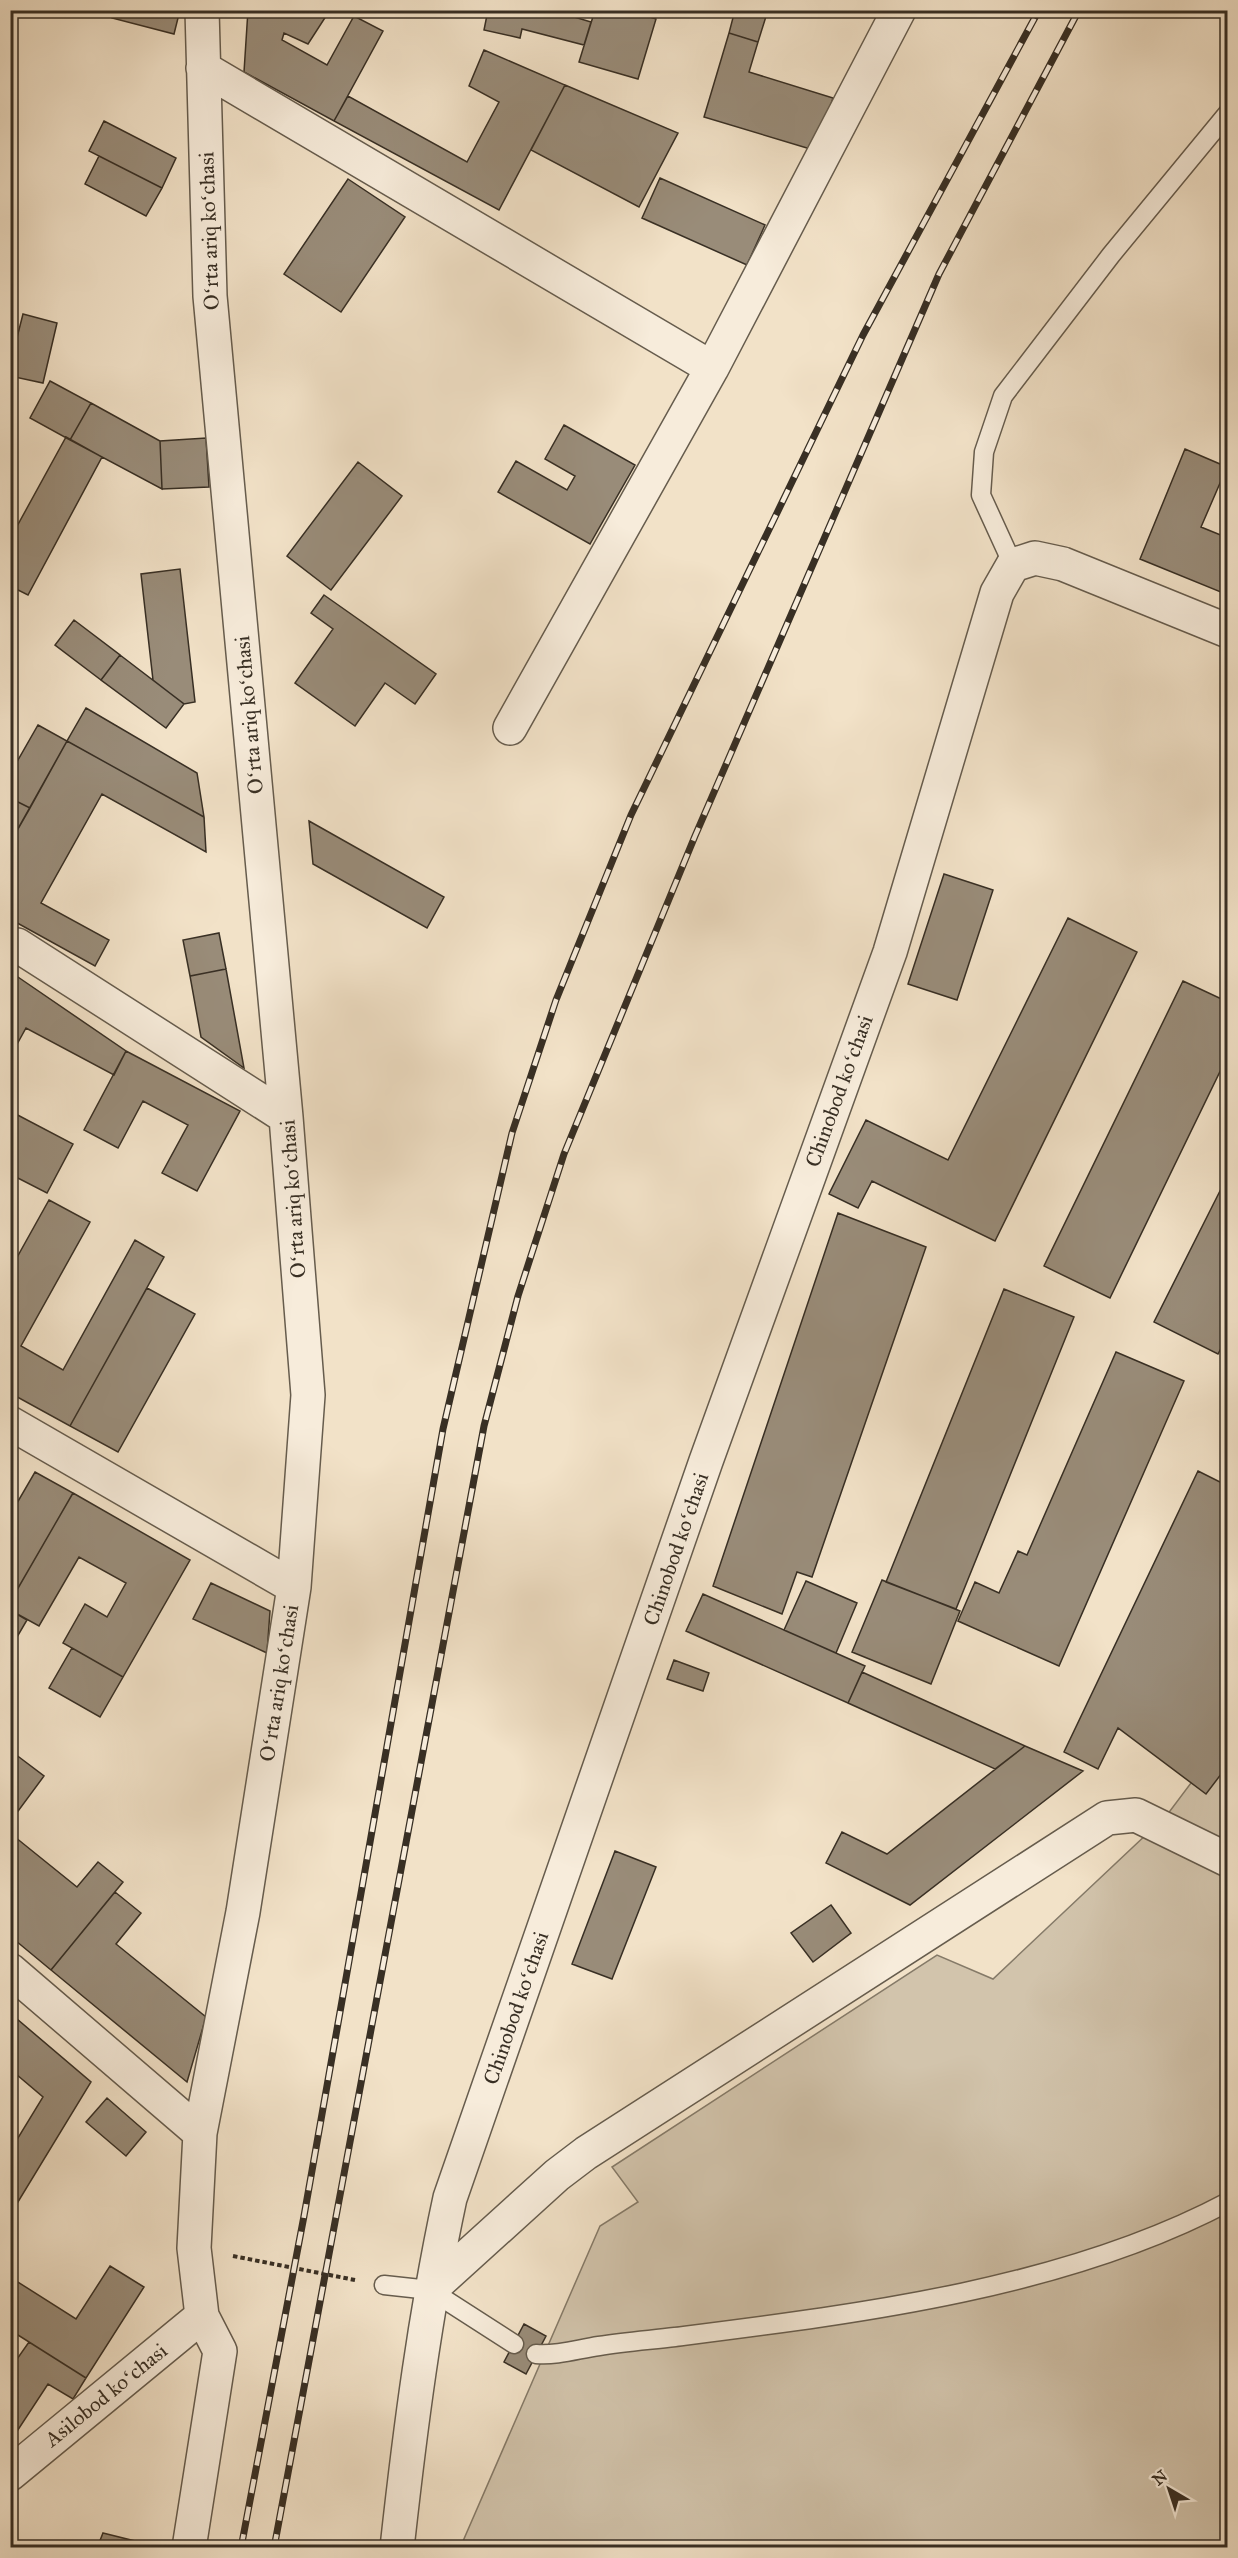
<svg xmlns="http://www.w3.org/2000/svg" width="1238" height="2558" font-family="'IM FELL Great Primer',serif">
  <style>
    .green { fill: #d2c4ac; stroke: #857a68; stroke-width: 1.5 }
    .building { fill: #998c79; stroke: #382f24; stroke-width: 1.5 }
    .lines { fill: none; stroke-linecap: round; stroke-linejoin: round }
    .service-casing { stroke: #665c4d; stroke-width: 21 }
    .minor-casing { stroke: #665c4d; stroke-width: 36 }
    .path { stroke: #382f24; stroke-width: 4; stroke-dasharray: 4.5 3; stroke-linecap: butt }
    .service { stroke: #f7ecdb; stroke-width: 18 }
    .minor { stroke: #f7ecdb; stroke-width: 33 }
    .rail-casing { stroke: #382f24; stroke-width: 7 }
    .rail { stroke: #f7ecdb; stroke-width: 4.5; stroke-dasharray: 14; stroke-linecap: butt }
    .labels { text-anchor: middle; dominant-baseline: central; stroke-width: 5; stroke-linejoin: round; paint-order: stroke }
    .street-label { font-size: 21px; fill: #382f24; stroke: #f7ecdb }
  </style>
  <rect width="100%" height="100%" fill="#f2e2c8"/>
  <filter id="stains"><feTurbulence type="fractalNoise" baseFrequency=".00333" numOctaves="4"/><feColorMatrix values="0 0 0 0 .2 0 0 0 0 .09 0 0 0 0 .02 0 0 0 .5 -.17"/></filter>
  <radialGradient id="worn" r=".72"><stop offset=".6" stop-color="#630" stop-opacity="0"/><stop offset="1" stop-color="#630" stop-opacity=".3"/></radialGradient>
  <!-- green -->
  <path class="green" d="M 1227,1735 L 1227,2547 L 460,2548 L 600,2226 L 638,2202 L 612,2167 L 937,1955 L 993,1979 L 1167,1815 Z"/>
  <!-- building -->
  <path class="building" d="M 113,10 L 180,10 L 174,34 L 112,18 Z
    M 248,10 L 330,10 L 308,44 L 284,33 L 282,40 L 327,65 L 354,16 L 383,31 L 334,121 L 244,72 Z
    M 488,10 L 551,10 L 591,22 L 584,45 L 522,29 L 520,38 L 484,30 Z
    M 595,10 L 648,10 L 647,16 L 656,19 L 638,79 L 579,62 Z
    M 735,10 L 768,10 L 758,42 L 729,33 Z
    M 729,33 L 758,42 L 749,72 L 833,98 L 817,151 L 704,117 Z
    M 484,50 L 565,85 L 499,210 L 334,121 L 348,96 L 467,162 L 499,102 L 469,86 Z
    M 565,85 L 678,133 L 639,207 L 531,150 Z
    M 104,121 L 176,158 L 162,188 L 89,151 Z
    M 99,156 L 162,188 L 146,216 L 85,184 Z
    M 660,178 L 765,225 L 747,265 L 642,218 Z
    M 348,179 L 405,217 L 341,312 L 284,274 Z
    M 23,314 L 57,323 L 43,383 L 10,376 L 10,365 Z
    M 50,381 L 91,403 L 70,440 L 30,418 Z
    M 91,403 L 160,441 L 162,489 L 70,440 Z
    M 564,425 L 635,465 L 590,544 L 498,492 L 516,461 L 567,490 L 575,476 L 545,459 Z
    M 66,437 L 102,457 L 28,595 L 10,586 L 10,539 Z
    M 206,438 L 209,487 L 162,489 L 160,441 Z
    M 1185,449 L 1227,467 L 1201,527 L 1228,538 L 1228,595 L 1140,559 Z
    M 358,462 L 402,496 L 331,590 L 287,556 Z
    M 180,569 L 195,702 L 184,704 L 153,680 L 141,574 Z
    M 324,595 L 436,674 L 415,704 L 385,683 L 355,726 L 295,683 L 333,629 L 311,613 Z
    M 74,620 L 120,655 L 101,680 L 55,645 Z
    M 120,655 L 184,704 L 166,728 L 101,680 Z
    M 86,708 L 197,773 L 204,817 L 67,741 Z
    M 38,725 L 67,741 L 30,808 L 10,798 L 10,774 Z
    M 67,741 L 204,817 L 206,852 L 102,794 L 41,903 L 109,940 L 95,966 L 10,919 L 10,843 Z
    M 10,798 L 30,808 L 10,843 Z
    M 309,821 L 444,897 L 427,928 L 313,864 Z
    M 944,874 L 993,890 L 957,1000 L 908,984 Z
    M 1068,918 L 1137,952 L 995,1241 L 872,1181 L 858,1208 L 829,1194 L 866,1120 L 948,1160 Z
    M 219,933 L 226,969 L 190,976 L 183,940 Z
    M 226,969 L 244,1068 L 201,1037 L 190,976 Z
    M 15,975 L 126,1051 L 114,1075 L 26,1028 L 10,1057 L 10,983 Z
    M 1183,981 L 1228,1002 L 1228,1055 L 1110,1298 L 1044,1266 Z
    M 126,1051 L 240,1111 L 197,1191 L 162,1173 L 188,1125 L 143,1101 L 118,1148 L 84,1130 Z
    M 10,1111 L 73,1144 L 47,1193 L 10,1174 Z
    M 1228,1175 L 1228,1335 L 1218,1354 L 1154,1322 Z
    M 49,1200 L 90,1222 L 21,1346 L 63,1370 L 135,1240 L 164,1257 L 70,1426 L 10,1393 L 10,1270 Z
    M 838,1213 L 926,1247 L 812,1577 L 797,1572 L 782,1614 L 713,1586 Z
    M 147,1288 L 195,1314 L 118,1452 L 70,1426 Z
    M 1004,1289 L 1074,1317 L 956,1609 L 886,1582 Z
    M 1116,1352 L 1184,1381 L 1059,1666 L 958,1621 L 975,1582 L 999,1593 L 1018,1551 L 1027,1555 Z
    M 1228,1433 L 1228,1447 L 1222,1444 Z
    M 1198,1471 L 1228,1486 L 1228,1708 L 1225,1711 L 1228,1713 L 1228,1765 L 1206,1794 L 1118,1728 L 1098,1769 L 1064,1752 Z
    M 35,1472 L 73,1493 L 10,1602 L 10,1515 Z
    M 73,1493 L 190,1560 L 123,1677 L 63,1643 L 85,1604 L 107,1617 L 126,1583 L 79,1557 L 39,1626 L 10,1610 L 10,1602 Z
    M 882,1580 L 960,1611 L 931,1684 L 852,1652 Z
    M 806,1581 L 857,1603 L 836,1653 L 784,1630 Z
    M 211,1583 L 270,1611 L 267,1653 L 193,1619 Z
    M 703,1594 L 865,1666 L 848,1703 L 686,1631 Z
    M 10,1610 L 27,1620 L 10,1649 Z
    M 72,1648 L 123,1677 L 100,1717 L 49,1688 Z
    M 674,1660 L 709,1673 L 703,1691 L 667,1679 Z
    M 862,1672 L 1025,1746 L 995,1769 L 848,1703 Z
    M 1025,1746 L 1083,1771 L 910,1905 L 826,1863 L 842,1832 L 887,1854 Z
    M 15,1754 L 44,1776 L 10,1822 L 10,1760 Z
    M 10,1833 L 77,1887 L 98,1862 L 123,1882 L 51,1970 L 10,1936 Z
    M 615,1851 L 656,1867 L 612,1979 L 572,1964 Z
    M 115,1892 L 141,1913 L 116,1944 L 206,2017 L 187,2082 L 51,1970 Z
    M 831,1905 L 851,1933 L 813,1962 L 791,1933 Z
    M 10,2013 L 91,2082 L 10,2215 L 10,2151 L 43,2097 L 10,2069 Z
    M 107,2098 L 146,2132 L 126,2156 L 86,2122 Z
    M 110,2266 L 144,2287 L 86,2378 L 10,2330 L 10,2277 L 76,2319 Z
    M 524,2324 L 546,2336 L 526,2374 L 504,2362 Z
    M 29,2342 L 86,2378 L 73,2399 L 48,2384 L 10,2442 L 10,2369 Z
    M 103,2533 L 135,2541 L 141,2548 L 97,2548 Z"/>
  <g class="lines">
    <defs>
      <path id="service" d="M 1013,565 L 981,495 L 984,452 L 1003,396 L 1111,255 L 1228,113
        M 384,2285 L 430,2290 L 514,2344
        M 536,2354 C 557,2356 578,2349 599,2346 C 624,2342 650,2340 675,2337 C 857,2314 1064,2289 1228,2202"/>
      <path id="minor" d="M 203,68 L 712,368
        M 510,728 L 712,368 L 899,10
        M 17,945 L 286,1117
        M 10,1423 L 294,1587
        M 10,1970 L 200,2133
        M 430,2290 L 557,2175 L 586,2153 L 1107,1818 L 1136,1815 L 1228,1860
        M 10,2474 L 202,2316 L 194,2248 L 200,2133 L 243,1912 L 294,1587 L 308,1395 L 286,1117 L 210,296 L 202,10
        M 189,2548 L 220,2351 L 202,2316
        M 397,2548 C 410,2430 425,2314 450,2198 L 706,1461 L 890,952 L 997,593 L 1013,565 L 1035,558 L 1063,564 L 1228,631"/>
    </defs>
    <!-- service casing -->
    <use href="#service" class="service-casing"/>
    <!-- minor casing -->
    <use href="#minor" class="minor-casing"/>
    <!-- path -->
    <path class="path" d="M 233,2256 L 355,2280"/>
    <!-- service -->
    <use href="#service" class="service"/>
    <!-- minor -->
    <use href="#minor" class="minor"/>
    <defs>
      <path id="rail" d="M 241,2548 L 304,2216 L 443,1429 L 512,1133 L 556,1000 L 631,815 L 863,335 L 1039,10
        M 274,2548 L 484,1426 L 518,1296 L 564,1154 L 695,836 L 939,274 L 1079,10"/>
    </defs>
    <!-- rail casing -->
    <use href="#rail" class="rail-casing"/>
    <!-- rail -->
    <use href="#rail" class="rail"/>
  </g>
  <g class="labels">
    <!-- street labels -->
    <g class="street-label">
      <text transform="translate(209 231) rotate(-92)">Oʻrta ariq koʻchasi</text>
      <text transform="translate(249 715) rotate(-95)">Oʻrta ariq koʻchasi</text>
      <text transform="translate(839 1091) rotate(-70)">Chinobod koʻchasi</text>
      <text transform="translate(293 1199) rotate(-94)">Oʻrta ariq koʻchasi</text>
      <text transform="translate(676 1549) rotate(-71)">Chinobod koʻchasi</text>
      <text transform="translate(279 1683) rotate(-81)">Oʻrta ariq koʻchasi</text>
      <text transform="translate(516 2008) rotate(-71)">Chinobod koʻchasi</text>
      <text transform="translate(106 2395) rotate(-39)">Asilobod koʻchasi</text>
    </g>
  </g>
  <!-- margin -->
  <rect width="1238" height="2558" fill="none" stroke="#f2e2c8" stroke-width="36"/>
  <rect x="12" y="12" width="1214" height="2534" fill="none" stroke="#382f24" stroke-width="3"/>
  <rect x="18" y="18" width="1202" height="2522" fill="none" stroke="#382f24" stroke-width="1.5"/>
  <!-- north arrow -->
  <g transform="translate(1169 2489) rotate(321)" stroke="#f7ecdb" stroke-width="4.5" paint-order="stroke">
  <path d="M0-4.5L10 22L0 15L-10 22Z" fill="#382f24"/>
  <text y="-9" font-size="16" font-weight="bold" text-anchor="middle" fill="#382f24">N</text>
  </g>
  <rect width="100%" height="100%" filter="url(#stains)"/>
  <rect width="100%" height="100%" fill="url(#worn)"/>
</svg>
